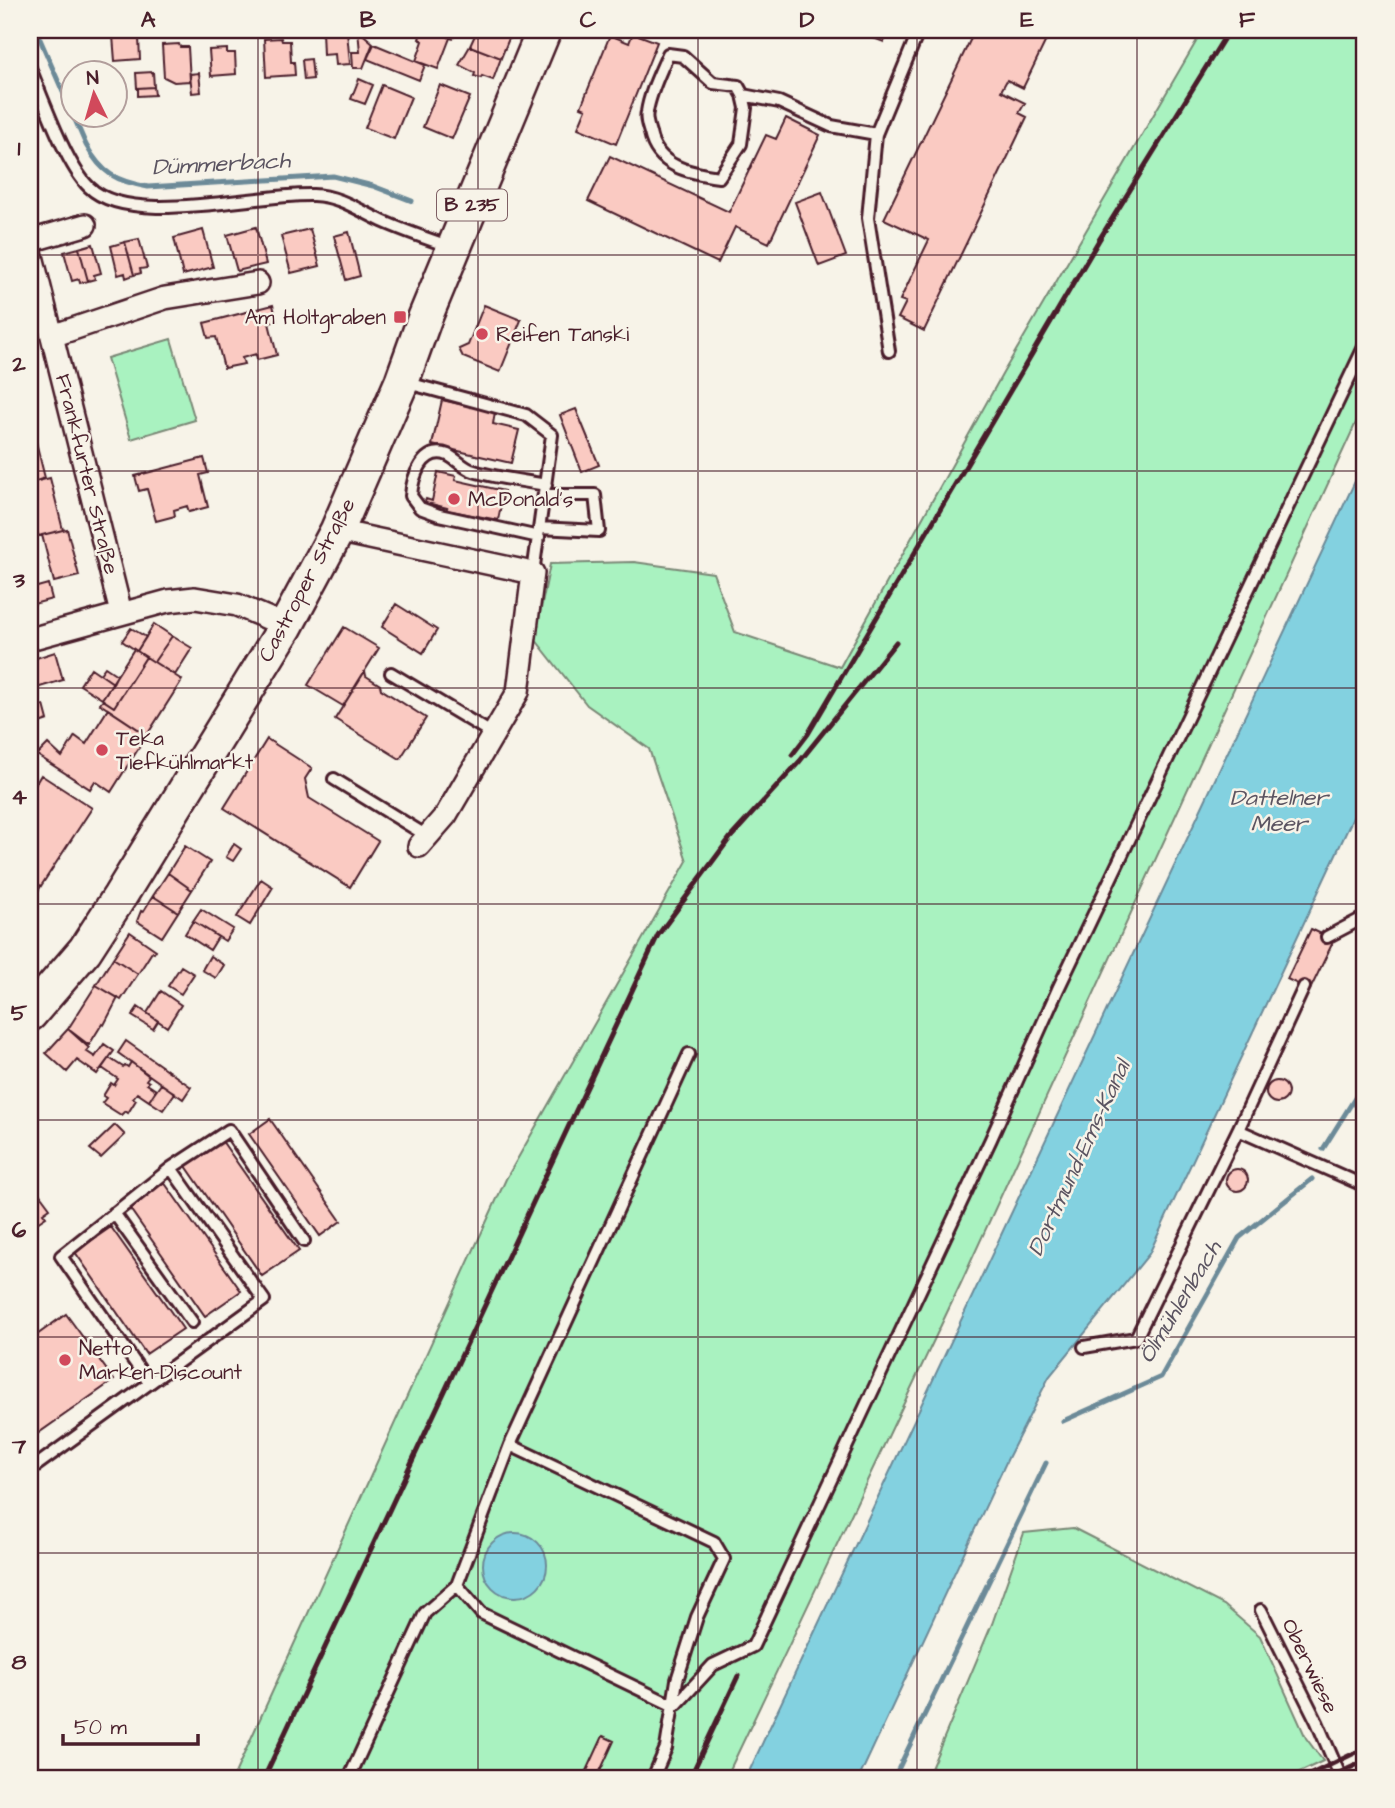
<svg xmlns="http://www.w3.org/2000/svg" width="1395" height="1808" font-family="'Architects Daughter',sans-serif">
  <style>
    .green { fill: #a9f2c0; stroke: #7a8876; stroke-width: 2 }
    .water { fill: #83d1e0; stroke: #6c8a98; stroke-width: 2 }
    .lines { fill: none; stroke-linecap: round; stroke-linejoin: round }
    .stream { stroke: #6c8a98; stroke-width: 5 }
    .building { fill: #facac2; stroke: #4a1f2b; stroke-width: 2 }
    .service-casing { stroke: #4a1f2b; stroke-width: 16 }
    .minor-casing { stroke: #4a1f2b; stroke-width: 26 }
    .primary-casing { stroke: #4a1f2b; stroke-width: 38 }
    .service { stroke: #f7f3e8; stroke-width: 10 }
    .minor { stroke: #f7f3e8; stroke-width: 21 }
    .primary { stroke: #f7f3e8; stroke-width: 33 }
    .rail { stroke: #4a1f2b; stroke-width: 5 }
    .grid { fill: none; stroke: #4a1f2b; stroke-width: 2; stroke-opacity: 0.55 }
    .poi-dot { fill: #d1495b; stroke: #f7f3e8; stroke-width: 2.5 }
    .labels { text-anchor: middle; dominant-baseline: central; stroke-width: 5; stroke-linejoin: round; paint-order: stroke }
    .shield { fill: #f7f3e8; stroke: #7e5f64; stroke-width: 2 }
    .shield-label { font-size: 19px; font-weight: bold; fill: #4a1f2b }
    .poi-label { font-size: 21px; fill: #4a1f2b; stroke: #f7f3e8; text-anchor: start }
    .street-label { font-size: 21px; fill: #4a1f2b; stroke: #f7f3e8 }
    .water-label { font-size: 23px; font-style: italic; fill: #5b5461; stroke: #f7f3e8 }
    .neatline { fill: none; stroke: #4a1f2b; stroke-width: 2.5 }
    .grid-label { font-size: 23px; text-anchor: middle; font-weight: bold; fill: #4a1f2b }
  </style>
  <rect width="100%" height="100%" fill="#f7f3e8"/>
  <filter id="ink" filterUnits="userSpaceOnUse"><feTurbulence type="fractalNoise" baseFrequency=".0143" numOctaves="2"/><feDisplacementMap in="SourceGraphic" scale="14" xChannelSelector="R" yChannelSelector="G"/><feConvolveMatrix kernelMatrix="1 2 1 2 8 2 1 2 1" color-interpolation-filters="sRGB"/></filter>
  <g filter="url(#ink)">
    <!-- green -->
    <path class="green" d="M 1203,30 L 1365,30 L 1365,403 L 961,1283 L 726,1778 L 233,1778 L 506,1179 L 687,861 L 649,749 L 587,705 L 535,639 L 550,564 L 634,562 L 713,573 L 735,632 L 840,667 L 1003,373 Z
      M 171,339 L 195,420 L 131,439 L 107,358 Z
      M 1073,1528 L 1224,1605 L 1260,1636 L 1306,1738 L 1323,1761 L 1287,1778 L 927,1778 L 992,1624 L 1024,1533 Z"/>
    <!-- water -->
    <path class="water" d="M 1365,460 L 1365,792 L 1149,1254 L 1049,1377 L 1008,1458 L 859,1778 L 746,1778 Z
      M483 1565a32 32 0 1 1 64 0a32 32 0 1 1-64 0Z"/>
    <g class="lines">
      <!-- stream -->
      <path class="stream" d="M 36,30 L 86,145 C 102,174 116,181 148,187 L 333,176 L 373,186 L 412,201
        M 1323,1149 L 1365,1082
        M 1063,1421 L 1161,1377 L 1239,1238 L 1312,1179
        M 894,1778 L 1046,1463"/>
    </g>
    <!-- building -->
    <path class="building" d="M 322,30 L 347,32 L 350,64 L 336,65 L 335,54 L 323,55 Z
      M 358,30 L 373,43 L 363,68 L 353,68 L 352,52 L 360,52 Z
      M 422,30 L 432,30 L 454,39 L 450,38 L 438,69 L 416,61 L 423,41 L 419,39 Z
      M 481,30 L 494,30 L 510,36 L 501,58 L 470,46 L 475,35 L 478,36 Z
      M 867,30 L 889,30 L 884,42 L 865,35 Z
      M 975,30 L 1051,30 L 1023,88 L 1007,80 L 1001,91 L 1025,103 L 1019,113 L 1027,117 L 924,331 L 898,318 L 906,302 L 900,300 L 929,240 L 884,219 Z
      M 633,33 L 657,42 L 616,144 L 578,128 L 586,109 L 581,107 L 610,35 L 629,43 Z
      M 130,35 L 131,38 L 139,38 L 140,59 L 115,61 L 113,36 Z
      M 281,38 L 282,41 L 290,41 L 291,62 L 294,62 L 295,75 L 266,77 L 264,39 Z
      M 179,44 L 180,47 L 188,47 L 190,81 L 174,82 L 164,77 L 162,45 Z
      M 374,44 L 425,65 L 419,80 L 367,59 Z
      M 470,46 L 501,58 L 493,80 L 482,76 L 481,78 L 474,76 L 475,73 L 459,65 Z
      M 227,49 L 227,53 L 235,53 L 236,74 L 211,76 L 209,50 Z
      M 311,59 L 313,79 L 304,80 L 302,60 Z
      M 153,72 L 154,87 L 137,88 L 136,73 Z
      M 199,73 L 201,92 L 192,93 L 190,74 Z
      M 359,79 L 373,85 L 365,104 L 351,99 Z
      M 382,85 L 411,97 L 394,139 L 365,128 Z
      M 440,85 L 470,97 L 452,139 L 423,127 Z
      M 154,87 L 155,95 L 138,96 L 138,88 Z
      M 786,118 L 820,135 L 769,243 L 735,227 L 718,263 L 588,201 L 610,156 L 729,212 L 766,135 L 776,139 Z
      M 822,192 L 846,256 L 819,266 L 795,202 Z
      M 256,227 L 266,264 L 237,271 L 227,235 Z
      M 310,229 L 320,266 L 291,273 L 281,236 Z
      M 203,230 L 213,267 L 183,275 L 174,238 Z
      M 349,232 L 360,276 L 346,280 L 334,236 Z
      M 139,239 L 147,268 L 140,269 L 141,273 L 134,275 L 125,242 Z
      M 125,242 L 134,275 L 126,278 L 125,273 L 118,275 L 111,246 Z
      M 93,244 L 101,273 L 94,275 L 95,279 L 88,281 L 79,248 Z
      M 79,248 L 88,281 L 80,283 L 79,279 L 72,281 L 64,252 Z
      M 273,305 L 277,321 L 269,323 L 277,355 L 257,360 L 256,354 L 242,358 L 244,364 L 224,368 L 216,337 L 208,338 L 204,323 Z
      M 484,305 L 521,320 L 500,372 L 463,357 L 459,349 L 468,345 Z
      M 442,400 L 495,412 L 493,424 L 519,430 L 511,463 L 432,445 Z
      M 576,409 L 599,465 L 582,472 L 560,415 Z
      M 30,426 L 32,426 L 45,478 L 30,483 Z
      M 204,458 L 208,473 L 200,475 L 208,507 L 189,512 L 187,506 L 174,510 L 175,516 L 156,521 L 147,489 L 139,491 L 135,476 Z
      M 438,472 L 456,476 L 455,480 L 504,491 L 498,520 L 446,510 L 447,508 L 431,504 L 430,506 L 424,505 L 426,499 L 432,501 Z
      M 50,478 L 63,530 L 38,536 L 30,505 L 30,483 Z
      M 67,529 L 79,576 L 54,582 L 42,535 Z
      M 48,584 L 52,599 L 30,605 L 30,589 Z
      M 396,604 L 437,630 L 423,653 L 382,627 Z
      M 154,624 L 172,636 L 154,662 L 137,651 Z
      M 344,627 L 379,648 L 343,706 L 308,685 Z
      M 131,628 L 146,637 L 137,651 L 122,641 Z
      M 172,636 L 192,648 L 175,675 L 154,662 Z
      M 134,649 L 146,657 L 114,707 L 102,699 Z
      M 55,652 L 63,680 L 30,690 L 30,660 Z
      M 146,657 L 182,680 L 147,735 L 100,704 L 103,700 L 114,707 Z
      M 105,667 L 117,675 L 113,683 L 100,674 Z
      M 91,668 L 113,683 L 102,699 L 80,685 Z
      M 365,671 L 366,676 L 380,685 L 381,689 L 426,718 L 400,759 L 335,719 Z
      M 44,705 L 48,720 L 30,726 L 30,709 Z
      M 108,709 L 147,735 L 111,792 L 95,781 L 90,789 L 37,755 L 48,744 L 62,757 L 75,736 L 86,744 Z
      M 267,739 L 312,768 L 305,779 L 309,798 L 378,841 L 350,887 L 224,808 Z
      M 41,775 L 92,808 L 41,886 L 30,879 L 30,793 Z
      M 234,844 L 241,849 L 233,861 L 226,857 Z
      M 185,846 L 210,862 L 192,890 L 168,873 Z
      M 168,873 L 192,890 L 178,912 L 153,896 Z
      M 30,879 L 41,886 L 30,904 Z
      M 261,879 L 273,887 L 250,925 L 237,917 Z
      M 153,896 L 178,912 L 162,937 L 137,921 L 141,911 L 143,912 Z
      M 201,909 L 233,929 L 225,941 L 193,921 Z
      M 193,921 L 218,937 L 210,950 L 185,934 Z
      M 1311,929 L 1334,940 L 1310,990 L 1287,979 Z
      M 130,932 L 156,950 L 154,953 L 152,952 L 138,974 L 113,958 Z
      M 210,956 L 224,965 L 216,978 L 202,970 Z
      M 113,958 L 138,974 L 121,1000 L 96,985 Z
      M 181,966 L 194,974 L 181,994 L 168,986 Z
      M 96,985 L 118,998 L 104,1025 L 102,1024 L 89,1045 L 68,1029 Z
      M 161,991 L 181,1005 L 167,1027 L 147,1013 Z
      M 138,1007 L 158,1021 L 153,1029 L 132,1016 Z
      M 68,1029 L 89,1048 L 86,1051 L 95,1057 L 104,1044 L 114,1051 L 97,1074 L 77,1060 L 67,1072 L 46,1053 Z
      M 126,1041 L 191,1087 L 183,1099 L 118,1053 Z
      M 109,1058 L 123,1067 L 125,1065 L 128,1067 L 131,1062 L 149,1076 L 146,1080 L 149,1082 L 147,1084 L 156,1090 L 149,1101 L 137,1093 L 133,1098 L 136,1100 L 128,1113 L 125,1111 L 121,1115 L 102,1103 L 106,1098 L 103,1096 L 111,1083 L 114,1085 L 118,1079 L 102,1068 Z
      M1266 1092a11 11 0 1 1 22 0a11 11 0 1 1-22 0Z
      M 161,1084 L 175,1093 L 163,1110 L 149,1101 Z
      M 270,1119 L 341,1221 L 320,1236 L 249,1134 Z
      M 115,1125 L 125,1135 L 101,1158 L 90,1149 Z
      M 222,1141 L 299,1251 L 262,1276 L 186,1166 Z
      M1226 1180a11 11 0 1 1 22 0a11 11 0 1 1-22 0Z
      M 30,1181 L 50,1208 L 43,1213 L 46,1217 L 37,1223 L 30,1214 Z
      M 164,1182 L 241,1291 L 205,1316 L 128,1206 Z
      M 111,1227 L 183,1329 L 146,1354 L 75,1252 Z
      M 66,1314 L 114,1380 L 30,1439 L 30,1340 Z
      M 603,1736 L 614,1741 L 597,1778 L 586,1773 Z"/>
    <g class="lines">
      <defs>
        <path id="service" d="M 30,68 C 43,99 66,165 89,187 C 131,228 256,193 313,195 C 340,196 358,210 382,221 C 404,231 428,239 451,247
          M 743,95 L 746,108 L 741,144 L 719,177 C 690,173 657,167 650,133 C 648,126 645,119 647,112 C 650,92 660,73 668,54 L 683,56 L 713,83 L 738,86 L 743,95 L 779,102 L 831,126 L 876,134
          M 889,351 L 868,218 L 876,134 L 919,30
          M 404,382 L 526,415 L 552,435 L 533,573
          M 539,528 L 599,531 L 595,495 L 545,495
          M 539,537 L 439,515 L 420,508 L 411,496 C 412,478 423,445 448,455 C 456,459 463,467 471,470 C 489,477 526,481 546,485
          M 391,673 L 493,734
          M 334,779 L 427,836
          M 1327,937 L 1365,917
          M 689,1054 L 510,1445 L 457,1585 L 481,1613 L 672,1705 L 677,1704 L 713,1665 L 753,1646 L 991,1139 L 1058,989 L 1365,345
          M 1238,1130 L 1365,1186
          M 171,1168 L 229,1130 L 304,1241
          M 114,1213 L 192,1322
          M 1084,1347 L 1136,1338 L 1238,1130 L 1304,987
          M 510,1445 L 714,1542 L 724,1559 L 697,1617 L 677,1680 L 666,1748 L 653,1778
          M 30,1470 L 264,1300 L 171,1168 L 61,1256 L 149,1383
          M 1261,1610 L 1317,1722 L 1341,1778
          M 349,1778 L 425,1613 L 457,1585"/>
        <path id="minor" d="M 30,241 L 85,225
          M 30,248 L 121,613
          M 52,336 L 165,298 L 258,283
          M 337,531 L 533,573 L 518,692 L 446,815 L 419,846
          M 30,639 L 168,601 L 195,598 L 237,605 L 286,626"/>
        <path id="primary" d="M 30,1014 L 85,950 L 120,896 L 286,626 L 337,531 L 402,381 L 424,320 L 544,30"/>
      </defs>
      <!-- service casing -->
      <use href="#service" class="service-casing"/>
      <!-- minor casing -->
      <use href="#minor" class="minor-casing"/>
      <!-- primary casing -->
      <use href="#primary" class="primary-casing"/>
      <!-- service -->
      <use href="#service" class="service"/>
      <!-- minor -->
      <use href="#minor" class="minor"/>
      <!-- primary -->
      <use href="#primary" class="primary"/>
      <!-- rail -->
      <path class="rail" d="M 792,755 L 808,734 L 1099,240 L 1229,30
        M 264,1778 L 658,935 L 730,838 L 800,761 L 896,642
        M 690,1778 L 738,1676
        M 1303,1778 L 1365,1748
        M 1328,1778 L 1365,1761"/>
    </g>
  </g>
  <!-- grid -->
  <path class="grid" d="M 258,30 L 258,1778M 478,30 L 478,1778M 698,30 L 698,1778M 917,30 L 917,1778M 1137,30 L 1137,1778M 30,255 L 1365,255M 30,471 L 1365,471M 30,688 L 1365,688M 30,904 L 1365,904M 30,1120 L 1365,1120M 30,1337 L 1365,1337M 30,1553 L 1365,1553"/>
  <!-- markers -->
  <g class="poi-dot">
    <rect x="393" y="310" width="14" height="14" rx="3.5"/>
    <circle cx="482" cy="334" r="7"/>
    <circle cx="454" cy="499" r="7"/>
    <circle cx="102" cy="750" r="7"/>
    <circle cx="65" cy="1360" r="7"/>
  </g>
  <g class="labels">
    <!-- shield labels -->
    <rect class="shield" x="437" y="189.5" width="70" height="31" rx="5"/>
    <g class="shield-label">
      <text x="472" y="205">B 235</text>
    </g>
    <!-- poi labels -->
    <g class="poi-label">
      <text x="386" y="317" text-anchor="end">Am Holtgraben</text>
      <text x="496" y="334">Reifen Tanski</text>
      <text x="468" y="499">McDonald's</text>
      <text x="116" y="738">Teka<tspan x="116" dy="24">Tiefkühlmarkt</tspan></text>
      <text x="79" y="1348">Netto<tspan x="79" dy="24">Marken-Discount</tspan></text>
    </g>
    <!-- street labels -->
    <g class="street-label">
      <text transform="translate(87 474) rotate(76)">Frankfurter Straße</text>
      <text transform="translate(307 580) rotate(-62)">Castroper Straße</text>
      <text transform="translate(1310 1666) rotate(64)">Oberwiese</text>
    </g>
    <!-- water labels -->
    <g class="water-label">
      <text transform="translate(221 164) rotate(-3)">Dümmerbach</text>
      <text x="1279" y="798">Dattelner<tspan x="1279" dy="26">Meer</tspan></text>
      <text transform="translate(1079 1158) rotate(-65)">Dortmund-Ems-Kanal</text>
      <text transform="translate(1180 1302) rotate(-59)">Ölmühlenbach</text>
    </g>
  </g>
  <!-- margin -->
  <rect width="1395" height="1808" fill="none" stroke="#f7f3e8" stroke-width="77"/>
  <!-- north arrow -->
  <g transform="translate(94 94) rotate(355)"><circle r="33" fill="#f7f3e8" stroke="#b29e9c" stroke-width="2"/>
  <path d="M0-5L12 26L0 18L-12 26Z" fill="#d1495b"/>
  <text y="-10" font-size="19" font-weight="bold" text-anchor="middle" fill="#4a1f2b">N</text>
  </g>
  <!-- scale -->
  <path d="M63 1734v10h135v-10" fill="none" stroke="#4a1f2b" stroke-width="3.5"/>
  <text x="74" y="1734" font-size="21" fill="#4a1f2b" stroke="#f7f3e8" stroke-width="5" paint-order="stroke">50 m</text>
  <rect x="38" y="38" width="1318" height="1732" class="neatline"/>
  <g class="grid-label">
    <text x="148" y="27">A</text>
    <text x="368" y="27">B</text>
    <text x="588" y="27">C</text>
    <text x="807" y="27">D</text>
    <text x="1027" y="27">E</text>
    <text x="1247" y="27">F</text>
    <text x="19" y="155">1</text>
    <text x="19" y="371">2</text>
    <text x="19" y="587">3</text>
    <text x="19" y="804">4</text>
    <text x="19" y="1020">5</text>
    <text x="19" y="1237">6</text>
    <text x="19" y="1453">7</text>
    <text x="19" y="1669">8</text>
  </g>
</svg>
